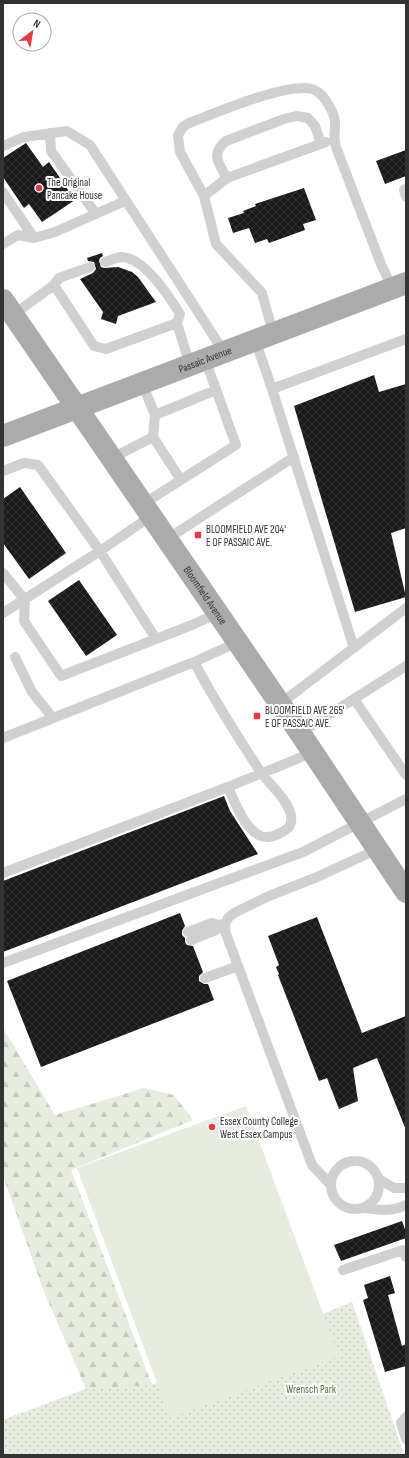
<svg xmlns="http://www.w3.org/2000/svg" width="409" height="1458" font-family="'Sofia Sans Condensed',sans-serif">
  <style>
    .forest { fill: url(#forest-firs) }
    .park { fill: url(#park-dots) }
    .pitch { fill: #e6ecdf }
    .building { fill: url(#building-cross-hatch) }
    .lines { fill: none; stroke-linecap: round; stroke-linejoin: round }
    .service { stroke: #d0d0d0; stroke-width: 10 }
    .primary { stroke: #ababab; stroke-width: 22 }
    .poi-dot { fill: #e63946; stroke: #fff; stroke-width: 1.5 }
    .labels { text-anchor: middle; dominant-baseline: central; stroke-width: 4; stroke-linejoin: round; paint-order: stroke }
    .poi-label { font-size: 11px; fill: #333; stroke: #fff; text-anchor: start }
    .street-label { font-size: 11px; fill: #333; stroke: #fff }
    .park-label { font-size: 11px; fill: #56703f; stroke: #fff }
  </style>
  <defs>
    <pattern id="forest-firs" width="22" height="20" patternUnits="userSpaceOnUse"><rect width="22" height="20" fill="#e6ecdf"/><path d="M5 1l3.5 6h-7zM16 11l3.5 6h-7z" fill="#c6cbc0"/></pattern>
    <pattern id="park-dots" width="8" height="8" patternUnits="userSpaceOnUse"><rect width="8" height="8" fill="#e6ecdf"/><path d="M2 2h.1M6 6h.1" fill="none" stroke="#c6cbc0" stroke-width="1.8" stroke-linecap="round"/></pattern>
    <pattern id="building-cross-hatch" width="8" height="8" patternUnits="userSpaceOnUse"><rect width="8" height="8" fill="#1a1a1a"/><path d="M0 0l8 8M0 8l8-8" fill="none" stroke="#333"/></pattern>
  </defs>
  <rect width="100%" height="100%" fill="#fff"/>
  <!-- forest -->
  <path class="forest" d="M 3,1028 L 55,1115 L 144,1088 L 174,1095 L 193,1120 L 71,1170 L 152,1385 L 352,1302 L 404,1455 L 3,1455 L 3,1420 L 86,1389 L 43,1289 L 3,1176 Z"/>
  <!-- park -->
  <path class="park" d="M 352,1302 L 404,1455 L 3,1455 L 3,1420 L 86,1389 L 152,1385 Z"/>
  <!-- pitch -->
  <path class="pitch" d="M 246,1106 L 339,1356 L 170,1418 L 77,1168 Z"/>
  <!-- building -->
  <path class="building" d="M 26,143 L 43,167 L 49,162 L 75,200 L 42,222 L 29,204 L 24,208 L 3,177 L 3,158 Z
    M 406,150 L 406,176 L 385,184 L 376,161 Z
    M 304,188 L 316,220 L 303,224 L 305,230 L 269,243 L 267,239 L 255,243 L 249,228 L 233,233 L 228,218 L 244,213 L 243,211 L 256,206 L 255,204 Z
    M 102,253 L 103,256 L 100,258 L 99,261 L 101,267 L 104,268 L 118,267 L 132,272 L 138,277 L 156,302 L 118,316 L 116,324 L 101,319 L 103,312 L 80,279 L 93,273 L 96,269 L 94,262 L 88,261 L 87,258 Z
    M 374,375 L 379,392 L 406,384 L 406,528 L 391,533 L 406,597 L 355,612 L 294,406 Z
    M 20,487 L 66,553 L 29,579 L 3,543 L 3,499 Z
    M 79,580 L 117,635 L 86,656 L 48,601 Z
    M 224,796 L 230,811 L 258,854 L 3,952 L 3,881 Z
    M 180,913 L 185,926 L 182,931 L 182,935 L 185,938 L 185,942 L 187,945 L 193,946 L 203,972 L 199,976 L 199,981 L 204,984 L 208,984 L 214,1000 L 41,1067 L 7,981 Z
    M 317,917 L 362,1033 L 406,1016 L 406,1130 L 377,1058 L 353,1068 L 358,1101 L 339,1109 L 327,1078 L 319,1081 L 278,975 L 279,974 L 276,967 L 279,965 L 268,936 Z
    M 402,1221 L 406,1232 L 406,1238 L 341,1261 L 334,1245 Z
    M 390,1276 L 395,1293 L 388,1295 L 402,1346 L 406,1344 L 406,1366 L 385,1372 L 363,1300 L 368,1298 L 364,1285 Z"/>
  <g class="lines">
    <!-- service -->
    <path class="service" d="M 50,133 L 51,151 L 96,214
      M 3,146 L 24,137 L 67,131 L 90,145 L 224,352
      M 227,178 C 219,164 210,154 226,141 L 284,119 L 296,116 L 308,118 L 315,126 L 321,144
      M 406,189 L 404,190 L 406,197
      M 3,192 L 34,238
      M 204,196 L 227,178 L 326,142
      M 3,244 L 18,235 L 34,238 L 55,232 L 125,201
      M 105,262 C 110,260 116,258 121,257 C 144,257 169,296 180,314 L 177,323
      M 54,285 L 94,346 L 106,349 L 177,323 L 190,365
      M 13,315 L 54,285 L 59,278 L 90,267
      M 273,333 L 262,293 L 216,244 L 204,196 L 180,152 L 178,135 L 183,127 L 189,123 C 216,113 287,82 312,89 C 316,90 322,95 324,98 C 330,106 336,116 335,126 C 335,136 333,137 336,147 L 381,264 L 392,288
      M 255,340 L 272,389 L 406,339
      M 142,383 L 155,415 L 153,437 L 181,480
      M 272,389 L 354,648
      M 155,415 L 216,390
      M 112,458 L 153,437
      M 3,471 L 24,463 L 38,465 L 100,551 L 156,639
      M 143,504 L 236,445 L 205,359
      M 167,539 L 294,457
      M 3,573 L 25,600 L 24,621 L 61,676 L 192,625 L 218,613
      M 3,613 L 100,551 L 151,516
      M 15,657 L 32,692 L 53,718
      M 194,662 C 214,699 237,736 260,771 C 269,784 289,801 291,816 C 292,823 290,828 284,831 C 278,835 268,839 261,836 C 245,830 234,801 228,787
      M 354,699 L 406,775
      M 280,704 L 406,608
      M 300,733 L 406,666
      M 3,738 L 194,662 L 238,642
      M 3,873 L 228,787 C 256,775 285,765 312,752
      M 188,932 L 212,923 L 219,925 L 225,924
      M 191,940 L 216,930 L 219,925
      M 3,963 L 303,852 L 406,799
      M 205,978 L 238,966
      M331 1185a24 24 0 1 1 48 0a24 24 0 1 1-48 0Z
      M 379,1179 L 394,1188 L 406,1188
      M 330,1184 L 312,1165 L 225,931 L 225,924 L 228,918 L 234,913 L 269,896 L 317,877 L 378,849
      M 364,1208 C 380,1210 391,1212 406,1205
      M 343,1270 L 403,1250 L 406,1257
      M 406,1417 L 401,1423 L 406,1439"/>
    <!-- primary -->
    <g class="primary">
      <path id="s1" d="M 3,300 L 300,733 L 406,892"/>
      <path id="s2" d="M 3,436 L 406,283"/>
    </g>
  </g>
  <!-- markers -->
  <g class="poi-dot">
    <circle cx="39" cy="188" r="4"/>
    <rect x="194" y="531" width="8" height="8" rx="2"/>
    <rect x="253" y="712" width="8" height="8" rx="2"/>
    <circle cx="212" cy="1127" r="4"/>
  </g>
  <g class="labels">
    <!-- poi labels -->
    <g class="poi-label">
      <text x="47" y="182">The Original<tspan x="47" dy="13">Pancake House</tspan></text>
      <text x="206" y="529">BLOOMFIELD AVE 204'<tspan x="206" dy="13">E OF PASSAIC AVE.</tspan></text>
      <text x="265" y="710">BLOOMFIELD AVE 265'<tspan x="265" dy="13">E OF PASSAIC AVE.</tspan></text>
      <text x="220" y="1121">Essex County College<tspan x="220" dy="13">West Essex Campus</tspan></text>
    </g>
    <!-- street labels -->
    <g class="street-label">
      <text stroke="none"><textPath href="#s2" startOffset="216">Passaic Avenue</textPath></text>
      <text stroke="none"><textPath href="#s1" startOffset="358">Bloomfield Avenue</textPath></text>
    </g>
    <!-- park labels -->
    <g class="park-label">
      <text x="311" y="1389">Wrensch Park</text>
    </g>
  </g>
  <!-- border -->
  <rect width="409" height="1458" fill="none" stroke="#333333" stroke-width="8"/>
  <!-- north arrow -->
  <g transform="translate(32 32) rotate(31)"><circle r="19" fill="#ffffff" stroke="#adadad"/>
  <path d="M0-3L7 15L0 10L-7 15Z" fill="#e63946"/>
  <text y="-6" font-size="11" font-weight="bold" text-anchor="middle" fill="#333333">N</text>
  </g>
</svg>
